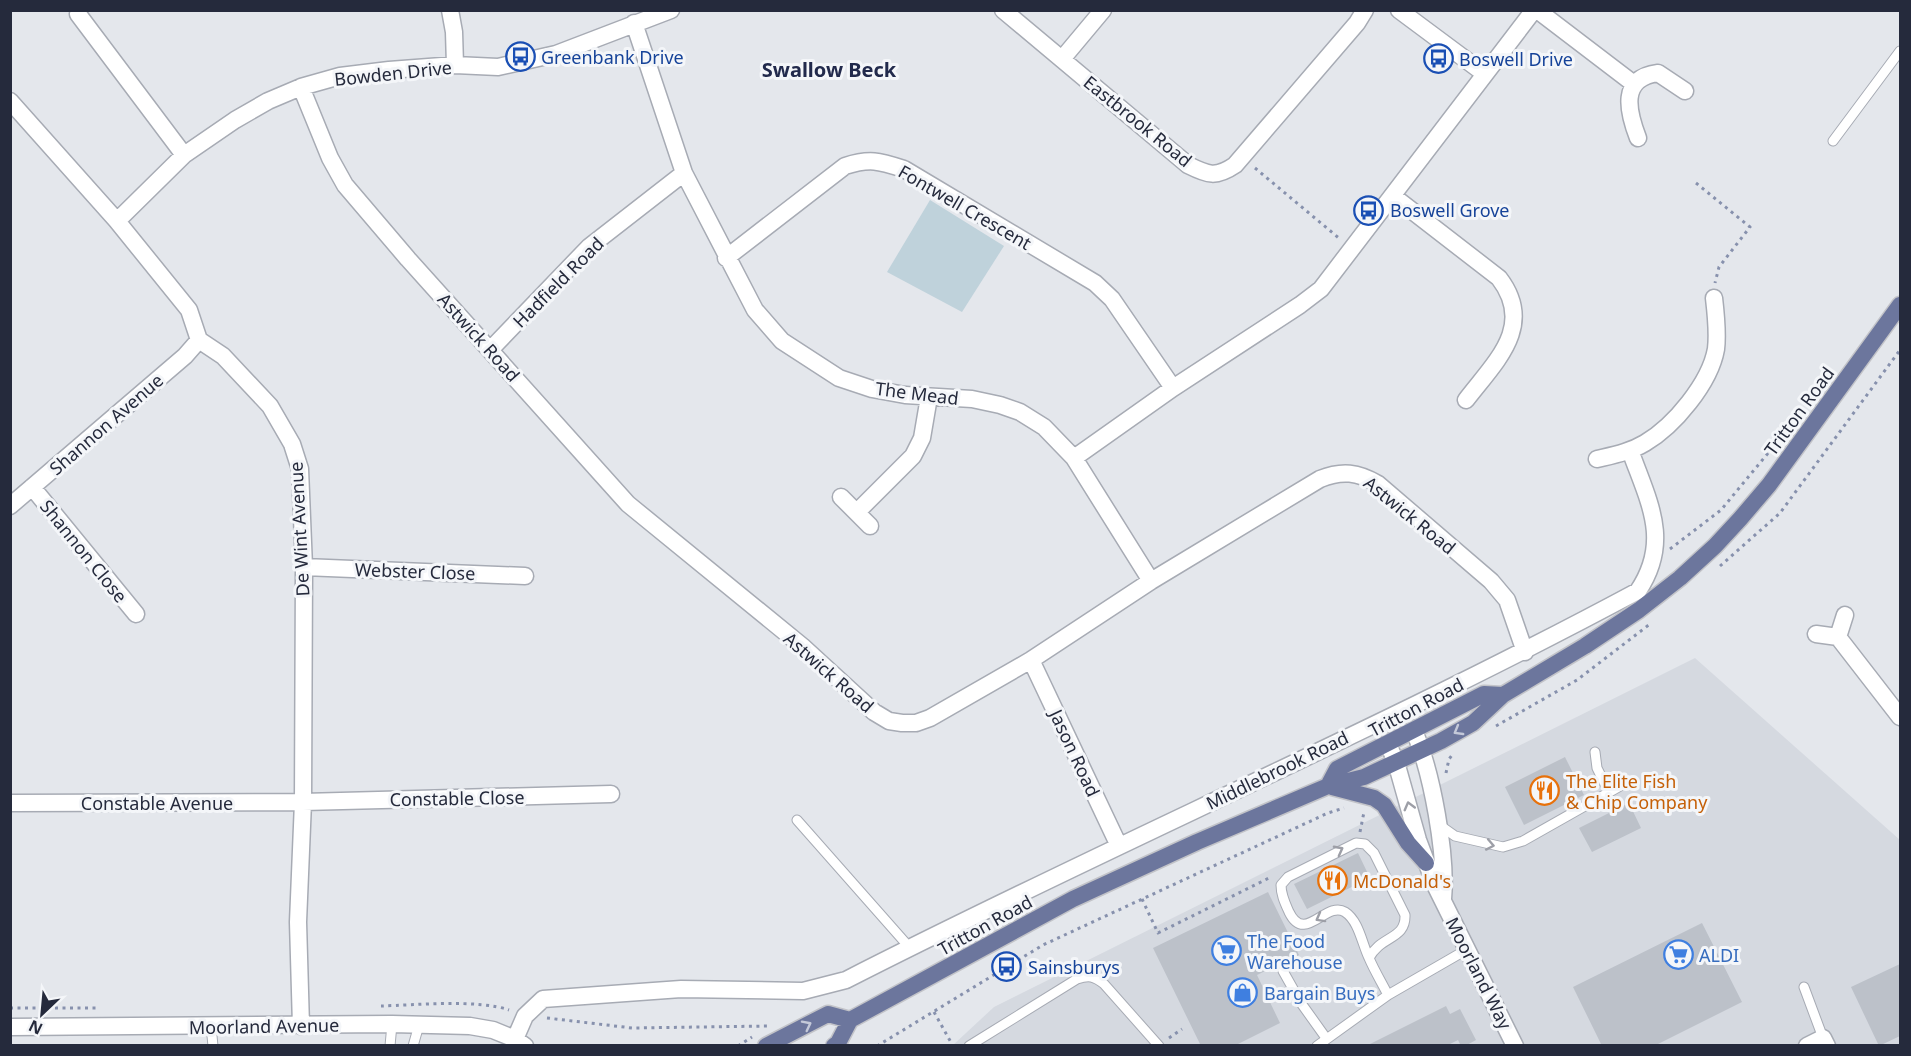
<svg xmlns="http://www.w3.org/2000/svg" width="1911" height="1056" font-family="'Noto Sans',sans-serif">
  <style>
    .built { fill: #d5d9e0 }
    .green { fill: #bfd2db }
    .building { fill: #bcc1c9 }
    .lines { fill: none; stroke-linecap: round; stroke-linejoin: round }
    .service-casing { stroke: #a7abb4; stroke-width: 11 }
    .minor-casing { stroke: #a7abb4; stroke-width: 19 }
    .primary-casing { stroke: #c2c3c8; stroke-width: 19 }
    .path { stroke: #8791ad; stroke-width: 3; stroke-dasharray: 3 4.5; stroke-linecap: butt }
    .service { stroke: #fff; stroke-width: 9 }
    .minor { stroke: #fff; stroke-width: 16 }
    .primary { stroke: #6c769d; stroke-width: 16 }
    .oneway { stroke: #c4c9d9 }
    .oneway2 { stroke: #9d9fa7 }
    .labels { text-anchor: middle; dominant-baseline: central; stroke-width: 6; stroke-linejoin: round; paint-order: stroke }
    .transit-label { font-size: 18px; fill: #164399; stroke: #f4f6f9; text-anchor: start }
    .street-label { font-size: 18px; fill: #252a3c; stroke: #f4f6f9 }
    .food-label { font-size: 18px; fill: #c56008; stroke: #f4f6f9; text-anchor: start }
    .shop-label { font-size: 18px; fill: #366cbe; stroke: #f4f6f9; text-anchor: start }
    .neighbourhood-label { font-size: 20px; font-weight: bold; fill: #222a4c; stroke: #f4f6f9 }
  </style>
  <rect width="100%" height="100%" fill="#e4e7ec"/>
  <!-- built -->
  <path class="built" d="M 1695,658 L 1900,840 L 1900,1045 L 952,1046 L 994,1007 Z"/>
  <!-- green -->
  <path class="green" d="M 930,200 L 1004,246 L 962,312 L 887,272 Z"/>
  <!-- building -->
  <path class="building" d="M 1565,757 L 1584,795 L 1524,825 L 1505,787 Z
    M 1629,803 L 1641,828 L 1592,852 L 1579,828 Z
    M 1358,853 L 1370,878 L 1307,909 L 1294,884 Z
    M 1268,892 L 1299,955 L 1257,975 L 1280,1023 L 1234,1046 L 1201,1046 L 1153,948 Z
    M 1702,923 L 1742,1002 L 1654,1046 L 1602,1046 L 1573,987 Z
    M 1900,964 L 1900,1036 L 1879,1046 L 1851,987 Z
    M 1446,1006 L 1450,1014 L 1460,1009 L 1476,1040 L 1465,1046 L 1461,1046 L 1458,1040 L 1446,1046 L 1366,1046 Z"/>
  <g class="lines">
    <defs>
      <path id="service" d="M 1833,141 L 1900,51
        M 1595,752 L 1597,768 L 1609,792
        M 797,820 L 910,948
        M 1438,824 L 1455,836 L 1503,847 L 1523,841 L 1622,785
        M 1369,958 C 1381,935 1406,940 1405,915 L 1374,853 L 1365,844 L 1356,843 L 1288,877 L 1281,885 C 1281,895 1285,903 1289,912 C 1305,945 1326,900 1345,912 C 1359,921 1362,944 1369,958 C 1374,970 1382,983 1388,995
        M 1283,971 L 1301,1003 L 1326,1038
        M 1804,987 L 1823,1038
        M 211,1026 L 213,1046
        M 390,1046 L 392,1024
        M 413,1046 L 419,1025
        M 969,1046 L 1077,979 C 1089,975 1094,976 1104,984 L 1159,1046
        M 1317,1046 L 1388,995 L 1466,950"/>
      <path id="minor" d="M 450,10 L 454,32 L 455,65
        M 1003,10 L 1188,165 C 1208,175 1216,178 1235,165 L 1357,23 L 1365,10
        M 1399,10 L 1485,74
        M 1537,10 L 1634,84
        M 78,14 L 184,155
        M 634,23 L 684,173 L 755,310 L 782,341 L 839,378 L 872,389 L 905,395 L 972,399 L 1000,405 L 1020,412 L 1044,427 L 1074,458 L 1151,581
        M 1062,59 L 1103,10
        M 301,87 L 330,158 L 345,185 L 408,259 L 628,504 L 802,646 L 874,712 L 889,721 L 902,723 L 916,723 L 930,718 L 1031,660 L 1151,581 L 1320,479 C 1342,470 1358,472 1378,484 L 1491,581 L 1507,600 L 1525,652
        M 10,101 L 117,221 L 189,310 L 199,340 L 223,356 L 270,406 L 292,444 L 300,469 L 304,567 L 303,802 L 298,922 L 301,1026
        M 1638,138 C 1628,112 1619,78 1658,73 L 1685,91
        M 1393,196 L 1499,278 C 1536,326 1495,362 1466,400
        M 117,221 L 184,155 L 235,120 L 268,101 L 301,87 L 340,76 L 389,70 L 455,65 L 498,67 L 556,54 L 671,10
        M 726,258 L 845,166 C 870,158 879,161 904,169 L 1095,283 L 1112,299 L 1173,388
        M 490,350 L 589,247 L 684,173
        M 1074,458 L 1173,388 L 1300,305 L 1321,289 L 1534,10
        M 1597,459 C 1614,455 1630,452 1645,443 C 1674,426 1710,383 1716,349 C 1718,333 1716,315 1714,298
        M 32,487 L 136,614
        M 841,497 L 870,526
        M 10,506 L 185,356 L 199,340
        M 857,512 L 913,456 L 922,438 L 929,397
        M 304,567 L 525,576
        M 1816,634 L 1838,637 L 1900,717
        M 1838,637 L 1845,615
        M 1031,660 L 1119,846
        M 1414,731 C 1432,772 1447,855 1443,899
        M 1388,744 L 1396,762 L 1418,840 L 1435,885 L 1515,1046
        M 10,803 L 303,802 L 611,794
        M 10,1027 L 392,1024 L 470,1026 L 493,1030 L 515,1039 L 525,1046
        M 515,1039 L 525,1016 L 543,999 L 681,989 L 803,991 L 846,980 C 1108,846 1379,730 1638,591 C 1672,540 1648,501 1630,450
        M 1807,1046 L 1823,1038 L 1827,1046"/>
      <path id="primary" d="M 1328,786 L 1337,769 L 1484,694 L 1503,695
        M 1332,787 L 1374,798 L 1384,805 L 1408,843 L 1426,863
        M 766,1046 L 828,1014 L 850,1020
        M 834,1046 L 838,1043 L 850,1020 L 1073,899 L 1197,842 L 1328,786 L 1364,777 L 1441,741 L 1473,723 L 1503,695 L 1585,646 L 1639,610 L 1680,578 L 1715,546 L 1740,519 L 1769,485 L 1900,305"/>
    </defs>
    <!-- service casing -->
    <use href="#service" class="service-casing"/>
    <!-- minor casing -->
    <use href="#minor" class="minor-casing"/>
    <!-- primary casing -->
    <use href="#primary" class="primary-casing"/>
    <!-- path -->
    <path class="path" d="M 1255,168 L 1340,239
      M 1696,183 L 1750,227 L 1719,267 L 1715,283
      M 1670,549 L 1721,510 L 1783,435
      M 1720,566 L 1780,513 L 1900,350
      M 1496,726 L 1577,680 L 1650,624
      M 1446,773 L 1449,759 L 1453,754
      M 1360,832 L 1364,812
      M 1142,899 L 1158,933 L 1271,877
      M 381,1006 C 415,1005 478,999 509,1010
      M 10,1008 L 96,1008
      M 934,1012 L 953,1046
      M 547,1018 L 632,1028 L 768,1026
      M 1169,1038 L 1182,1029
      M 738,1046 L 752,1037
      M 877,1046 L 1043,945 L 1328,813 L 1344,808"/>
    <!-- service -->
    <use href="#service" class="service"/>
    <!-- minor -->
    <use href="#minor" class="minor"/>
    <!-- primary -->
    <use href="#primary" class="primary"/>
  </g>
  <!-- one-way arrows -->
  <defs><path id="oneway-chevron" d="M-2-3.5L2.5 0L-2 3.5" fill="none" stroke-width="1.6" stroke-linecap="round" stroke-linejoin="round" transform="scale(1.5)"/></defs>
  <g class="oneway">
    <use href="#oneway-chevron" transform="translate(1458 731) rotate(150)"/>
    <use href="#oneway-chevron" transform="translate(807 1025) rotate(-27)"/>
  </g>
  <g class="oneway2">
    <use href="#oneway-chevron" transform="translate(1409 806) rotate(-105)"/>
    <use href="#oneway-chevron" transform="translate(1490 845) rotate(11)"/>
    <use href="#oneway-chevron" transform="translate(1339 850) rotate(-28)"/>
    <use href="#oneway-chevron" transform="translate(1320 918) rotate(151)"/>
  </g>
  <!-- icons -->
  <defs>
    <symbol id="bus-ring" viewBox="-11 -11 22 22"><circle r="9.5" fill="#f4f6f9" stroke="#1a4fb4" stroke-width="1.5"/><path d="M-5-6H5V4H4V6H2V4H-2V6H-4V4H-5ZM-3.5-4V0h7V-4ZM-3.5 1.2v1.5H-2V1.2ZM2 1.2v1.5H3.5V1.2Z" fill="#1a4fb4"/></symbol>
    <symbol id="restaurant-ring" viewBox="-11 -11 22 22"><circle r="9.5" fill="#f4f6f9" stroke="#e8710a" stroke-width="1.5"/><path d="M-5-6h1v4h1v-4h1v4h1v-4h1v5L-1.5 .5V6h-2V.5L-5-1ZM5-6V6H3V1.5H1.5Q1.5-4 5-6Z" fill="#e8710a"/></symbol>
    <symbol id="supermarket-ring" viewBox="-11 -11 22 22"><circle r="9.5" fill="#f4f6f9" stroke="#3f7fe0" stroke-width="1.5"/><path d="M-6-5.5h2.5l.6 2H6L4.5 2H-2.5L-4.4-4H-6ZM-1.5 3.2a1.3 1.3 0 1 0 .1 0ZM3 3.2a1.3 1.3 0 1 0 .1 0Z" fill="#3f7fe0"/></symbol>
    <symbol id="shop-ring" viewBox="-11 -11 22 22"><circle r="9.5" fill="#f4f6f9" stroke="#3f7fe0" stroke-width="1.5"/><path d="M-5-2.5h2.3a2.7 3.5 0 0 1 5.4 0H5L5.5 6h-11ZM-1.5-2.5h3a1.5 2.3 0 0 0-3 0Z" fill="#3f7fe0"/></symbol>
  </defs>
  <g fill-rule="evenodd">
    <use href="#bus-ring" x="504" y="40" width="33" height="33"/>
    <use href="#bus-ring" x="1422" y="42" width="33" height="33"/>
    <use href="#bus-ring" x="1352" y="194" width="33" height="33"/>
    <use href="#restaurant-ring" x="1528" y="774" width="33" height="33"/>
    <use href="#restaurant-ring" x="1316" y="864" width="33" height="33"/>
    <use href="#supermarket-ring" x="1210" y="934" width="33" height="33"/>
    <use href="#supermarket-ring" x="1662" y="938" width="33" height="33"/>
    <use href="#bus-ring" x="990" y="950" width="33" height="33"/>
    <use href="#shop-ring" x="1226" y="976" width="33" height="33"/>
  </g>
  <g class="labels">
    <!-- transit labels -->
    <g class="transit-label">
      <text x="541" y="57">Greenbank Drive</text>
      <text x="1459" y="59">Boswell Drive</text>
      <text x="1390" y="210">Boswell Grove</text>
      <text x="1028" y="967">Sainsburys</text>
    </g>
    <!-- street labels -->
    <g class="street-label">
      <text transform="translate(393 73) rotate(-6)">Bowden Drive</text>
      <text transform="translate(1138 121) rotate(39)">Eastbrook Road</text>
      <text transform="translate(965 207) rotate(30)">Fontwell Crescent</text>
      <text transform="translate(558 282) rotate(-45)">Hadfield Road</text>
      <text transform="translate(479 337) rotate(48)">Astwick Road</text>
      <text transform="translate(917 393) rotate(7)">The Mead</text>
      <text transform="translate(1799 411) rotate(-54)">Tritton Road</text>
      <text transform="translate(106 424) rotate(-41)">Shannon Avenue</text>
      <text transform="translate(1410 515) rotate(39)">Astwick Road</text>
      <text transform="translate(299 529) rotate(-93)">De Wint Avenue</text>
      <text transform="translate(84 551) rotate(51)">Shannon Close</text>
      <text transform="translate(415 571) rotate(2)">Webster Close</text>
      <text transform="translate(829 672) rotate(41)">Astwick Road</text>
      <text transform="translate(1416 707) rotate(-28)">Tritton Road</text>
      <text transform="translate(1075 753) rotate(65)">Jason Road</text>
      <text transform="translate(1277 770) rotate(-26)">Middlebrook Road</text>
      <text transform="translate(457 798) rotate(-1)">Constable Close</text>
      <text x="157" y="803">Constable Avenue</text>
      <text transform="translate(985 925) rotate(-29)">Tritton Road</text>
      <text transform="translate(1479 973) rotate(63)">Moorland Way</text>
      <text transform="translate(264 1026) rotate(-1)">Moorland Avenue</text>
    </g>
    <!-- food labels -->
    <g class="food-label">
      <text x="1566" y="781">The Elite Fish<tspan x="1566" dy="21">&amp; Chip Company</tspan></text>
      <text x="1353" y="881">McDonald's</text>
    </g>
    <!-- shop labels -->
    <g class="shop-label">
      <text x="1247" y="941">The Food<tspan x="1247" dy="21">Warehouse</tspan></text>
      <text x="1699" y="955">ALDI</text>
      <text x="1264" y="993">Bargain Buys</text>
    </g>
    <!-- neighbourhood labels -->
    <g class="neighbourhood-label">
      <text x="829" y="69">Swallow Beck</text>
    </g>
  </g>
  <!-- border -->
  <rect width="1911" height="1056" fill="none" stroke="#252a3c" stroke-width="24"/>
  <!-- north arrow -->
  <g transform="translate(42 1014) rotate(206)" stroke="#f4f6f9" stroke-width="4.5" paint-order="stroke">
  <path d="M0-4.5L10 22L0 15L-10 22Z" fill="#252a3c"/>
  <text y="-9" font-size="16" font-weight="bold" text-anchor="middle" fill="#252a3c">N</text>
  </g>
</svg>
